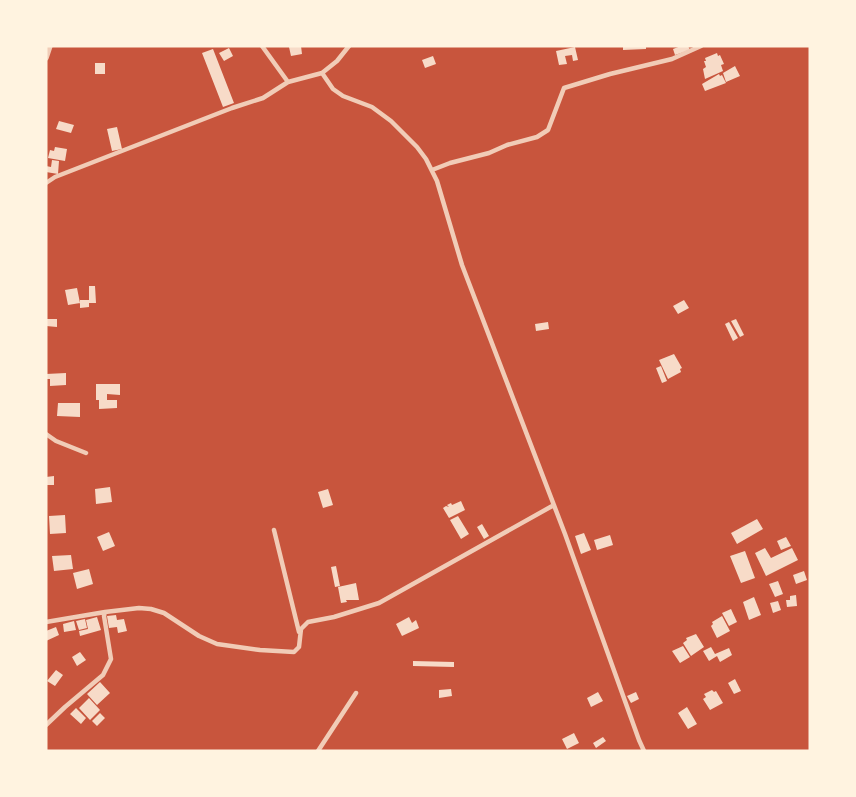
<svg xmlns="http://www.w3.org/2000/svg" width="856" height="797" font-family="'Titillium Web',sans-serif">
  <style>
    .building { fill: #f7dbc8 }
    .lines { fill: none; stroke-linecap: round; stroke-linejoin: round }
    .minor { stroke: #f1ccb7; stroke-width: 4.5 }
    .tertiary { stroke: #f1ccb7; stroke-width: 5.5 }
  </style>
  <rect width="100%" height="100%" fill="#c8553d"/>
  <!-- building -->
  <path class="building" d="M 301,46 L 302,54 L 291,56 L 289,47 Z
    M 623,46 L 646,46 L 646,49 L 623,50 Z
    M 681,46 L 688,46 L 690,50 L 675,55 L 673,49 Z
    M 575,47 L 578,60 L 573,61 L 572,55 L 565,56 L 567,64 L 559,65 L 556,51 Z
    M 229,48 L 233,56 L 224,61 L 219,53 Z
    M 213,49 L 234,103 L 223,107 L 202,53 Z
    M 717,53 L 718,56 L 720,55 L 724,64 L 721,65 L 723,71 L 705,79 L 703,69 L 706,67 L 704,61 L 706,61 L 705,58 Z
    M 433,56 L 436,64 L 425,68 L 422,60 Z
    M 95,63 L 105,63 L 105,74 L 95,74 Z
    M 735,66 L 740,76 L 726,82 L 723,73 Z
    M 719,74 L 720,76 L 722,75 L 726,83 L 705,91 L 702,84 Z
    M 59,121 L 74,125 L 71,133 L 56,129 Z
    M 117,127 L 122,149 L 112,151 L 107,129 Z
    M 55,147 L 67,149 L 65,161 L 48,158 L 50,150 L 54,151 Z
    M 52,160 L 59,161 L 58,174 L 46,172 L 46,166 L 51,167 Z
    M 89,286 L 95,286 L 96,303 L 89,303 L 89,307 L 80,308 L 80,300 L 89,300 Z
    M 77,288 L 80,303 L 68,305 L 65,290 Z
    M 684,300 L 689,308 L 678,314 L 673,306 Z
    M 46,319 L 57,319 L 57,327 L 46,326 Z
    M 736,319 L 744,335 L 740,337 L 731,321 Z
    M 548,322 L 549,329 L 536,331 L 535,324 Z
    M 729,322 L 738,338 L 733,341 L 725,324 Z
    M 674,354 L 682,368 L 680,369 L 681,372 L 668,379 L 659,360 Z
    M 661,366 L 667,381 L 662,383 L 656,368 Z
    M 66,373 L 66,385 L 50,386 L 50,379 L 46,379 L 46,374 Z
    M 96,384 L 120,384 L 120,395 L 107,394 L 107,400 L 117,400 L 117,408 L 99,409 L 99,400 L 96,400 Z
    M 58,403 L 80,403 L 80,417 L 57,416 Z
    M 54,476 L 54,485 L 46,485 L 46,477 Z
    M 110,487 L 112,502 L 96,504 L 95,489 Z
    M 328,489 L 333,505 L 323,508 L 318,492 Z
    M 461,501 L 465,510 L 449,518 L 443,508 L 446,506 L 449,507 L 447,505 L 451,503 L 452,505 Z
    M 65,515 L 66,533 L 50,534 L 49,516 Z
    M 458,516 L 469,534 L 461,539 L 450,520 Z
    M 757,519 L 763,529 L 737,544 L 731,533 Z
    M 482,524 L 489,536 L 484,539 L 477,527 Z
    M 109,532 L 115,546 L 103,551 L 97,537 Z
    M 584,533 L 591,550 L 581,554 L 575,536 Z
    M 610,535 L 613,545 L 597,550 L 594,540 Z
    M 786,537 L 791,546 L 781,550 L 777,541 Z
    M 765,548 L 771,558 L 792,548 L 798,560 L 766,576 L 755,553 Z
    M 745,551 L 755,578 L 741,583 L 730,556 Z
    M 71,555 L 73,569 L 54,571 L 52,556 Z
    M 336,566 L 340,586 L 335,587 L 331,567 Z
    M 89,569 L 93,584 L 77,589 L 73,573 Z
    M 804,571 L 807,580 L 796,584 L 793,575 Z
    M 778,581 L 783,594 L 775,597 L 769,584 Z
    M 356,583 L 359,600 L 346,600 L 347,602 L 341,603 L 338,587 Z
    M 796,595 L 797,606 L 787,607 L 786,600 L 790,600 L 790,596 Z
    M 754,597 L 761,615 L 749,620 L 743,602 Z
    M 778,601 L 781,610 L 773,613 L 770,603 Z
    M 731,609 L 737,622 L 729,626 L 722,613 Z
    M 116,615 L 117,620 L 124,619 L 127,631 L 118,633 L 117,627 L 109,628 L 107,616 Z
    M 722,616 L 730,631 L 717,638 L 711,626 L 713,624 L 712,622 Z
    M 97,617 L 101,630 L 80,636 L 79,631 L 88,629 L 86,620 Z
    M 409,617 L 412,623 L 416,620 L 419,628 L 402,636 L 396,624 Z
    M 85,619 L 87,628 L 79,630 L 76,621 Z
    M 74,621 L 76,630 L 64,632 L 63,624 Z
    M 56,627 L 59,635 L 46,641 L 46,631 Z
    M 696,634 L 704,647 L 691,656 L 683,643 L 687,640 L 686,638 Z
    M 683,646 L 690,657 L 680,663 L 672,651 Z
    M 711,647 L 715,654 L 729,648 L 732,655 L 720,662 L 717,656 L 709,661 L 703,651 Z
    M 80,652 L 86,660 L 77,666 L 72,657 Z
    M 413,661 L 454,662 L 454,667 L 413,666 Z
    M 56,670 L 63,675 L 55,686 L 47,681 Z
    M 735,679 L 741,691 L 734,694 L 728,683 Z
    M 100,682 L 110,693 L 97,705 L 87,694 Z
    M 451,689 L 452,696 L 439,698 L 439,690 Z
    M 712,690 L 714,692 L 716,691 L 723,703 L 710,710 L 703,699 L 706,697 L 704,694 Z
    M 598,692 L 603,701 L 591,707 L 587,698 Z
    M 636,692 L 639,699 L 631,703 L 627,696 Z
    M 89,698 L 100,710 L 90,720 L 79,708 Z
    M 687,707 L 697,724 L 688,729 L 678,713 Z
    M 76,708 L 86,718 L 81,724 L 70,714 Z
    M 100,713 L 105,718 L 97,726 L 92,721 Z
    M 574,733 L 579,743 L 567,749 L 562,739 Z
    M 603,737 L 606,741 L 596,748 L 593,743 Z"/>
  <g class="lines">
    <!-- minor -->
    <path class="minor" d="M 262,46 L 288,82
      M 322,73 L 333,89 L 343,96 L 372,107 L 391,121 L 417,147 L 426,159 L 437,181 L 462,265 L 565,534 L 639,740 L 644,751
      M 432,170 L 450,163 L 489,153 L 507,145 L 537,137 L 548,130 L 564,88 L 610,74 L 672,59 L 701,46
      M 46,183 L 55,177 L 232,108 L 263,98 L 288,82 L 322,73 L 337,61 L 349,46
      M 46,434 L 56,441 L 86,453
      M 274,530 L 299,632
      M 46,622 L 105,612
      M 46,725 L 65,707 L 103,675 L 111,659 L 104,616 L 105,612 L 139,608 L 151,609 L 164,613 L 199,636 L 217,644 L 260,650 L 294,652 L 299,647 L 301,629 L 308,622 L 334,617 L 379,603 L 554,505
      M 318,751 L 356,693"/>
    <!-- tertiary -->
    <path class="tertiary" d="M 46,58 L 50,46"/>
  </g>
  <!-- border -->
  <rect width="856" height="797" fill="none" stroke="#fff3e0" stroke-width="95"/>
</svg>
